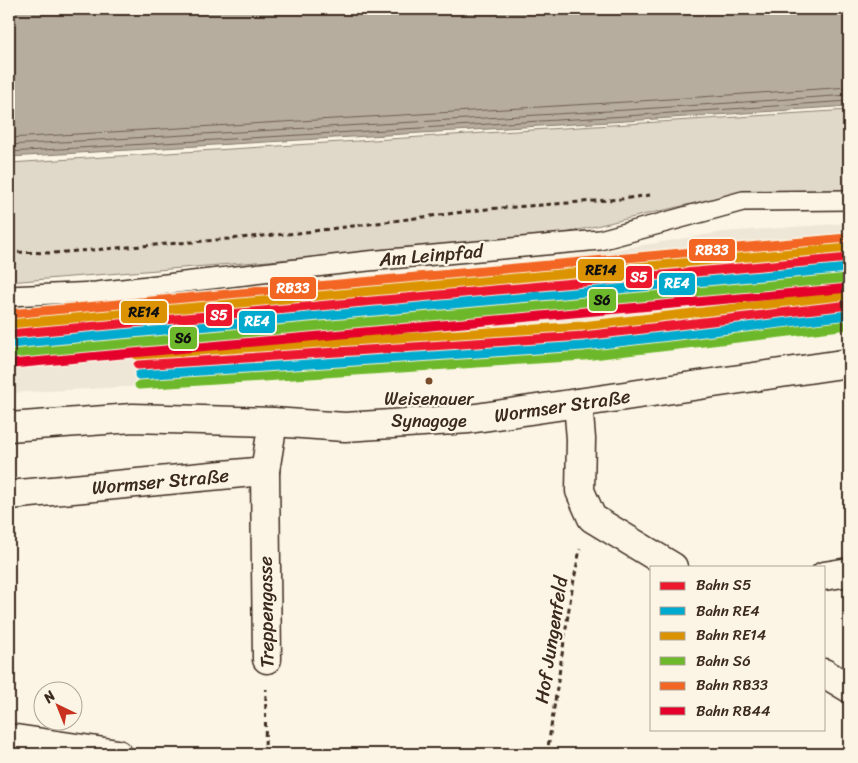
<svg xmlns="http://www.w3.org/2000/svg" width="858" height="763" font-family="Sriracha,sans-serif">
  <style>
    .built { fill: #eee6d6 }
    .green { fill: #e0d8c8; stroke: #8e8173 }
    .water { fill: #b7ad9e; stroke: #85796b }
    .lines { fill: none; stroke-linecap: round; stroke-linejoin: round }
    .shore { stroke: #6d5e51; stroke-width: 1 }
    .service-casing { stroke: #3b2a1e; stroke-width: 22 }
    .minor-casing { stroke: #3b2a1e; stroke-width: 31 }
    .secondary-casing { stroke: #3b2a1e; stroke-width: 31 }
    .path { stroke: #3b2a1e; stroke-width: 3; stroke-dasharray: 5 4; stroke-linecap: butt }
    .service { stroke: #fcf5e5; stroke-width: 19 }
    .minor { stroke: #fcf5e5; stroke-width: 28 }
    .secondary { stroke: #fcf5e5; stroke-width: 28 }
    .rail-1-casing { stroke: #fcf5e5; stroke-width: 12 }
    .rail-2-casing { stroke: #fcf5e5; stroke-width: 12 }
    .rail-3-casing { stroke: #fcf5e5; stroke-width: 12 }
    .rail-4-casing { stroke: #fcf5e5; stroke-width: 12 }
    .rail-5-casing { stroke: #fcf5e5; stroke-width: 12 }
    .rail-6-casing { stroke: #fcf5e5; stroke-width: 12 }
    .rail-1 { stroke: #ec192e; stroke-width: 9 }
    .rail-2 { stroke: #00a9ce; stroke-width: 9 }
    .rail-3 { stroke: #db9304; stroke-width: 9 }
    .rail-4 { stroke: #6db82b; stroke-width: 9 }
    .rail-5 { stroke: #f26522; stroke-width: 9 }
    .rail-6 { stroke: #e4002b; stroke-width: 9 }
    .bus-dot { fill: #7a4b2a; stroke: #fcf5e5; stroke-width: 2 }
    .labels { text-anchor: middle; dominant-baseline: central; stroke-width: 4.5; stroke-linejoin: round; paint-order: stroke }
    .bus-label { font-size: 18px; fill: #3b2a1e; stroke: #fcf5e5 }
    .street-label { font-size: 19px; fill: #3b2a1e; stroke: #fcf5e5 }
    .line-badge { stroke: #fcf5e5; stroke-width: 2 }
    .badge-label { font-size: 14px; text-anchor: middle; font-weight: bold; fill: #fff }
    .pale-badge-label { font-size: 14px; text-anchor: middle; font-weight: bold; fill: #111 }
  </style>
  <rect width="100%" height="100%" fill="#fcf5e5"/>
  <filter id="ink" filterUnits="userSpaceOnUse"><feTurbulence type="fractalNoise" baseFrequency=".02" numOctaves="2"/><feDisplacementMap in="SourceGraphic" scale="10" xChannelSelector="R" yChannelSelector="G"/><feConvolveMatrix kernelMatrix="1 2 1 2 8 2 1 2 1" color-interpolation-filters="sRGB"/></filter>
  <g filter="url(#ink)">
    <!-- built -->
    <path class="built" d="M 849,223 L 849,320 L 416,372 L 9,393 L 9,312 L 498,269 L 723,232 Z"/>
    <!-- green -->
    <path class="green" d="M 849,110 L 849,190 L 810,193 L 742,192 L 540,239 L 9,282 L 9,163 Z"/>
    <!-- water -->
    <path class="water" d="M 9,9 L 849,9 L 849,106 L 626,121 L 9,157 Z"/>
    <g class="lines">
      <!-- shore -->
      <path class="shore" d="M 9,138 L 625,102 L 849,87
        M 9,145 L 626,110 L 849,95
        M 9,152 L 626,116 L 849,101"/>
      <defs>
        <path id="service" d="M 9,296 L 96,292 L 368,261 L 600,240 L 743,201 L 849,200"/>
        <g id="minor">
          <path d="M 578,403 L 581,439 L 580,491 L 592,518 L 673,567"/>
          <path d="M 265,471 L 267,659"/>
          <path id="s1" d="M 9,495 L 265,471 L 273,422"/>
          <path d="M 824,576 L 849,572"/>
          <path d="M 824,673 L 849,688"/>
          <path d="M 9,738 L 118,754"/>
        </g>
        <g id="secondary">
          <path id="s2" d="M 9,427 L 133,418 L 273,422 L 345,427 L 469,419 L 849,363"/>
        </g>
      </defs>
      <!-- service casing -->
      <use href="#service" class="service-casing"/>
      <!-- minor casing -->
      <use href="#minor" class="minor-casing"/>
      <!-- secondary casing -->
      <use href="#secondary" class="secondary-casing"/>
      <!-- path -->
      <path class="path" d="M 9,252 L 53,253 L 205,241 L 298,233 L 487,209 L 622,199 L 650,195
        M 265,754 L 266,689
        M 547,754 L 571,595 L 580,549"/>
      <!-- service -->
      <use href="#service" class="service"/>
      <!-- minor -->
      <use href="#minor" class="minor"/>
      <!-- secondary -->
      <use href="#secondary" class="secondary"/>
      <defs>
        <path id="rail-1" d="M 9,334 L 849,258
          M 138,365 L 583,336 L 849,305"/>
        <path id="rail-2" d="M 10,344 L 849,268
          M 139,375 L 584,346 L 849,315"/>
        <path id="rail-3" d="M 9,324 L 848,248
          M 137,355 L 582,326 L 848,295"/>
        <path id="rail-4" d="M 11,354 L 849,278
          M 139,385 L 584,356 L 849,325"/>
        <path id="rail-5" d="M 9,314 L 847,238"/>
        <path id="rail-6" d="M 12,364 L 849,288"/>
      </defs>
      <!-- rail-1 casing -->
      <use href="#rail-1" class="rail-1-casing"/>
      <!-- rail-2 casing -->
      <use href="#rail-2" class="rail-2-casing"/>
      <!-- rail-3 casing -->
      <use href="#rail-3" class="rail-3-casing"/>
      <!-- rail-4 casing -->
      <use href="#rail-4" class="rail-4-casing"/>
      <!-- rail-5 casing -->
      <use href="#rail-5" class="rail-5-casing"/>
      <!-- rail-6 casing -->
      <use href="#rail-6" class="rail-6-casing"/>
      <!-- rail-1 -->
      <use href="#rail-1" class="rail-1"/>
      <!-- rail-2 -->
      <use href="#rail-2" class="rail-2"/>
      <!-- rail-3 -->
      <use href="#rail-3" class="rail-3"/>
      <!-- rail-4 -->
      <use href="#rail-4" class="rail-4"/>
      <!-- rail-5 -->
      <use href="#rail-5" class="rail-5"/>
      <!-- rail-6 -->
      <use href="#rail-6" class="rail-6"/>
    </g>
  </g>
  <!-- markers -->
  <circle class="bus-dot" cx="429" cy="381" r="4.5"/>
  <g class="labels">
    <!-- bus labels -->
    <g class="bus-label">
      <text x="429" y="399">Weisenauer<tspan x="429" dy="22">Synagoge</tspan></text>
    </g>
    <!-- street labels -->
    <g class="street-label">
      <text transform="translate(431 255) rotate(-5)">Am Leinpfad</text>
      <text stroke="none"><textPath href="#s2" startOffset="555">Wormser Straße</textPath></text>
      <text stroke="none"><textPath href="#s1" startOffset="152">Wormser Straße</textPath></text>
      <text transform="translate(266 612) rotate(-91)">Treppengasse</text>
      <text transform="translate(551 640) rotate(-81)">Hof Jungenfeld</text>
    </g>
  </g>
  <g class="line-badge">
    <rect x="688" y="238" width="48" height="24" rx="5" fill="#f26522"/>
    <rect x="577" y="258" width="48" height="24" rx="5" fill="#db9304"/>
    <rect x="625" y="265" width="28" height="24" rx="5" fill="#ec192e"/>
    <rect x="658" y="272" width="38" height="24" rx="5" fill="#00a9ce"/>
    <rect x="269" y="276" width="48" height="24" rx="5" fill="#f26522"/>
    <rect x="588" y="288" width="29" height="24" rx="5" fill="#6db82b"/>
    <rect x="120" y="300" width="48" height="24" rx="5" fill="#db9304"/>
    <rect x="205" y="303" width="28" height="24" rx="5" fill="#ec192e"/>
    <rect x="238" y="310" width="38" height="24" rx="5" fill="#00a9ce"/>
    <rect x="169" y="326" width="29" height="24" rx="5" fill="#6db82b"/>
  </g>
  <g class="badge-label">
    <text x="712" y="255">RB33</text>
    <text x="639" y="282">S5</text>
    <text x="677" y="288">RE4</text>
    <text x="293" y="293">RB33</text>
    <text x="219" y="320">S5</text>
    <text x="257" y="326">RE4</text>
  </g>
  <g class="pale-badge-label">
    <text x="601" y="275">RE14</text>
    <text x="602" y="305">S6</text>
    <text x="144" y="317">RE14</text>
    <text x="183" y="343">S6</text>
  </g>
  <!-- margin -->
  <rect width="858" height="763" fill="none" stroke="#fcf5e5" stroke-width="30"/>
  <rect x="15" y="15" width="828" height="733" fill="none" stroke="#3b2a1e" stroke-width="2" filter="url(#ink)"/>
  <!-- legend -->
  <rect x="650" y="566" width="175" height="165" fill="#fcf5e5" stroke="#afa495"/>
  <rect x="660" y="582" width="25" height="8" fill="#ec192e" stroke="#afa495"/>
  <text x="696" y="590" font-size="15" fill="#3b2a1e">Bahn S5</text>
  <rect x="660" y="607" width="25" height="8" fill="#00a9ce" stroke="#afa495"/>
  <text x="696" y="616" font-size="15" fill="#3b2a1e">Bahn RE4</text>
  <rect x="660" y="632" width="25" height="8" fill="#db9304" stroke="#afa495"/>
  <text x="696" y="640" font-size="15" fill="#3b2a1e">Bahn RE14</text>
  <rect x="660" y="657" width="25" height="8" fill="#6db82b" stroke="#afa495"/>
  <text x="696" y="666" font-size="15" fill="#3b2a1e">Bahn S6</text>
  <rect x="660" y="682" width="25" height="8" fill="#f26522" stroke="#afa495"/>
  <text x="696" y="690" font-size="15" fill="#3b2a1e">Bahn RB33</text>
  <rect x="660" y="707" width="25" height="8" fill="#e4002b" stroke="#afa495"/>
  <text x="696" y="716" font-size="15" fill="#3b2a1e">Bahn RB44</text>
  <!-- north arrow -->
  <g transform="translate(58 706) rotate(317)"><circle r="24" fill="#fcf5e5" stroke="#afa495"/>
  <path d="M0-4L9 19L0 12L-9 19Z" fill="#c8321e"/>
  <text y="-8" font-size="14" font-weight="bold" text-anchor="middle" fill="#3b2a1e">N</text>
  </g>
</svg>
